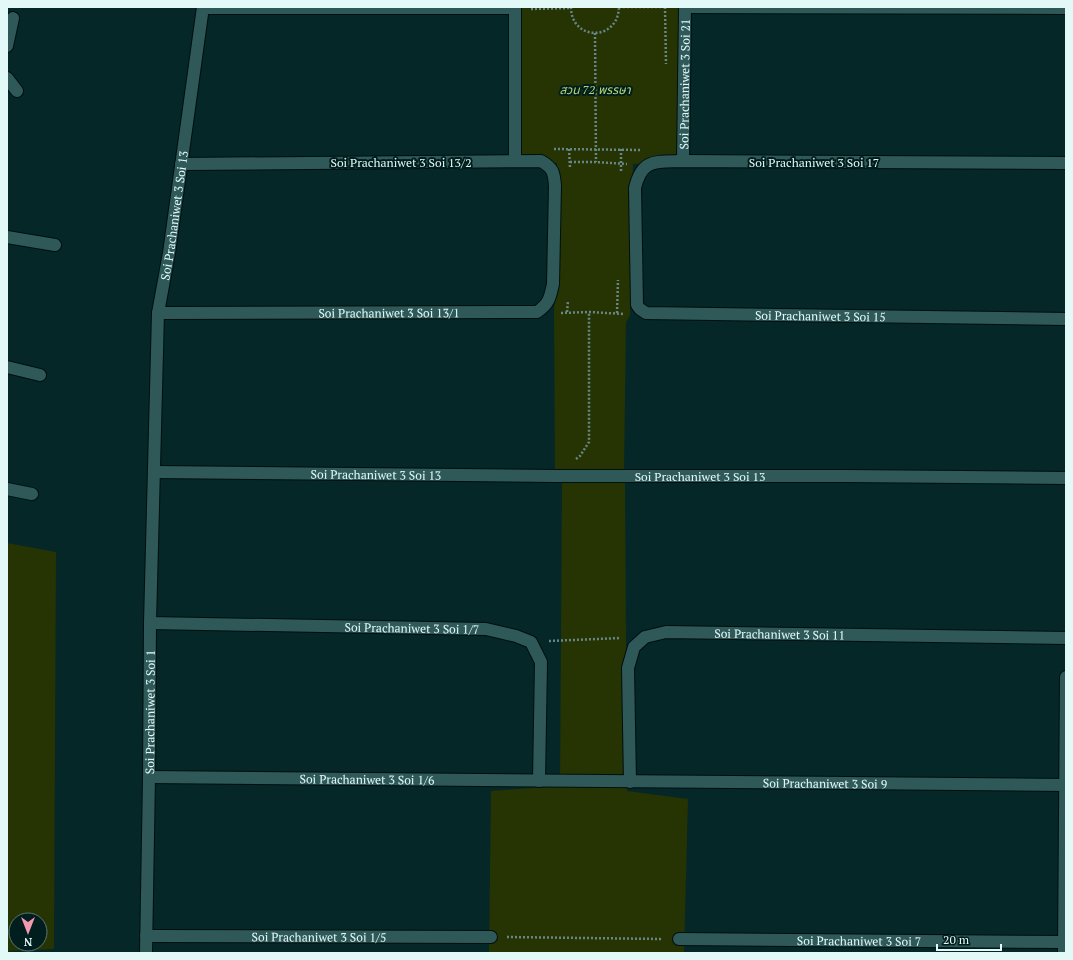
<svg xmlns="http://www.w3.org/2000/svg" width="1073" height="960" font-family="'PT Serif','Noto Sans Thai',serif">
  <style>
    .green { fill: #263404; fill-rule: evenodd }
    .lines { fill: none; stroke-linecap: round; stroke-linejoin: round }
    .minor-casing { stroke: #000f0f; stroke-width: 14 }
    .path { stroke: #698686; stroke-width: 2.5; stroke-dasharray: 2 2; stroke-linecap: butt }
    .minor { stroke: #2e5958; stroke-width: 12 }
    .labels { text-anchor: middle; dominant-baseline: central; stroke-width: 4; stroke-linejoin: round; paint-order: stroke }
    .street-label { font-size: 12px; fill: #e2f9f8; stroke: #001e1d }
    .park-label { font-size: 12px; font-style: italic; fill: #b3d673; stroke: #001e1d }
  </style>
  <rect width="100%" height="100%" fill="#052727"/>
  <!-- green -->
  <path class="green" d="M 515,7 L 678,7 L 678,163 L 633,164 L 630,316 L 626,322 L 624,473 L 555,473 L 554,314 L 557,163 L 511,163 Z
    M 562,482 L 625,482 L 627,791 L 688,799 L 684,953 L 489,953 L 491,791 L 560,786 Z
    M 7,543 L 56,552 L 54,949 L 7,951 ZM 16,920 L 40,920 L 40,944 L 16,944 Z"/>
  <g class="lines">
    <defs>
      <g id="minor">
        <path d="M 515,7 L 515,161"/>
        <path d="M 685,7 L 1066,8"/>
        <path d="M 203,8 L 515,8"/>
        <path d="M 7,46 L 13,18"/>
        <path d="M 7,78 L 17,91"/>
        <path id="s1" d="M 683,161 L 685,7"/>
        <path id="s2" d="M 1066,163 L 683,161 C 656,162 642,158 635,188 L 637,305 L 640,309 L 646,313 L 1066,319"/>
        <path d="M 7,237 L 55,245"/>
        <path id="s3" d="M 158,313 L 537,312 C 549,304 550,298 553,284 L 555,186 C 554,172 553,168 541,161 L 181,164"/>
        <path d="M 7,367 L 40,375"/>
        <path id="s4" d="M 154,472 L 555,476 L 846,476 L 1066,478"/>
        <path d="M 7,489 L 32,494"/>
        <path id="s5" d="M 150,623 L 486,629 L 516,636 L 531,642 L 541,662 L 539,781"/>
        <path id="s6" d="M 149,777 L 1065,785"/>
        <path id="s7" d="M 630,782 L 628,668 L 634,647 L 645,637 L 666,632 L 1066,638"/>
        <path id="s8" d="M 146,936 L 491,937"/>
        <path id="s9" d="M 679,939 L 1064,942"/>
        <path id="s10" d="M 146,953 L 149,777 L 150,623 L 158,313 L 169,253 L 203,7"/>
        <path d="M 1064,953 L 1066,677"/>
      </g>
    </defs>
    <!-- minor casing -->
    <use href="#minor" class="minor-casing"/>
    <!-- path -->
    <path class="path" d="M 571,7 C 571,41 618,42 619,7
      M 619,7 L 665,7
      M 665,7 L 666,64
      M 531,9 L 571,8
      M 595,33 L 596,162
      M 554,149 L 641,150
      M 569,149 L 570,168
      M 621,149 L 621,173
      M 570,162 L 596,162 L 627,164
      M 567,312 L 568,301
      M 561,313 L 589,312 L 624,314
      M 617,313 L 618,280
      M 576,459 L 580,456 L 589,442 L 589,312
      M 549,641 L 620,638
      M 507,937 L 662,939"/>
    <!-- minor -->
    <use href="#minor" class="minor"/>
  </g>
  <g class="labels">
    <!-- street labels -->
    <g class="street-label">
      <text stroke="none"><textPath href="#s1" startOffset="77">Soi Prachaniwet 3 Soi 21</textPath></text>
      <text x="401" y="162">Soi Prachaniwet 3 Soi 13/2</text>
      <text x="814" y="162">Soi Prachaniwet 3 Soi 17</text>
      <text stroke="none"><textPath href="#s10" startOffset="739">Soi Prachaniwet 3 Soi 13</textPath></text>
      <text stroke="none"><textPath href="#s3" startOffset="231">Soi Prachaniwet 3 Soi 13/1</textPath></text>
      <text stroke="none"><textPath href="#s2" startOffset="749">Soi Prachaniwet 3 Soi 15</textPath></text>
      <text stroke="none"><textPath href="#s4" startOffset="222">Soi Prachaniwet 3 Soi 13</textPath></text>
      <text stroke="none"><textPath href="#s4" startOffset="546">Soi Prachaniwet 3 Soi 13</textPath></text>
      <text stroke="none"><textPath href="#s5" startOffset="262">Soi Prachaniwet 3 Soi 1/7</textPath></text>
      <text stroke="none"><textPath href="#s7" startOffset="286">Soi Prachaniwet 3 Soi 11</textPath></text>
      <text stroke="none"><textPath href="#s10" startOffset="241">Soi Prachaniwet 3 Soi 1</textPath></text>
      <text stroke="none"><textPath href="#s6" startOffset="218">Soi Prachaniwet 3 Soi 1/6</textPath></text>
      <text stroke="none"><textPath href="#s6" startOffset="676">Soi Prachaniwet 3 Soi 9</textPath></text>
      <text stroke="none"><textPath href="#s8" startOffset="173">Soi Prachaniwet 3 Soi 1/5</textPath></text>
      <text stroke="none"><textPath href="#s9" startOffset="180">Soi Prachaniwet 3 Soi 7</textPath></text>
    </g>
    <!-- park labels -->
    <g class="park-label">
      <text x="595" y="89">สวน 72 พรรษา</text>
    </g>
  </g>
  <!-- border -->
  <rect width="1073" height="960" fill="none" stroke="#e2f9f8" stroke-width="16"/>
  <!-- north arrow -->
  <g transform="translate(28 932) rotate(180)"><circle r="19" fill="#001e1d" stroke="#5a7675"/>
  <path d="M0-3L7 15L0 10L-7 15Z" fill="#f19ab1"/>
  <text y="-6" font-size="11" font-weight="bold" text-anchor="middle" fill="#e2f9f8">N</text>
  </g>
  <!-- scale -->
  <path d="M937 944v6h64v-6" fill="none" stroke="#e2f9f8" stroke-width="2"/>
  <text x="943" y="944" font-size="12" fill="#e2f9f8" stroke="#001e1d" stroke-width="3" paint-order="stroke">20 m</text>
</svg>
